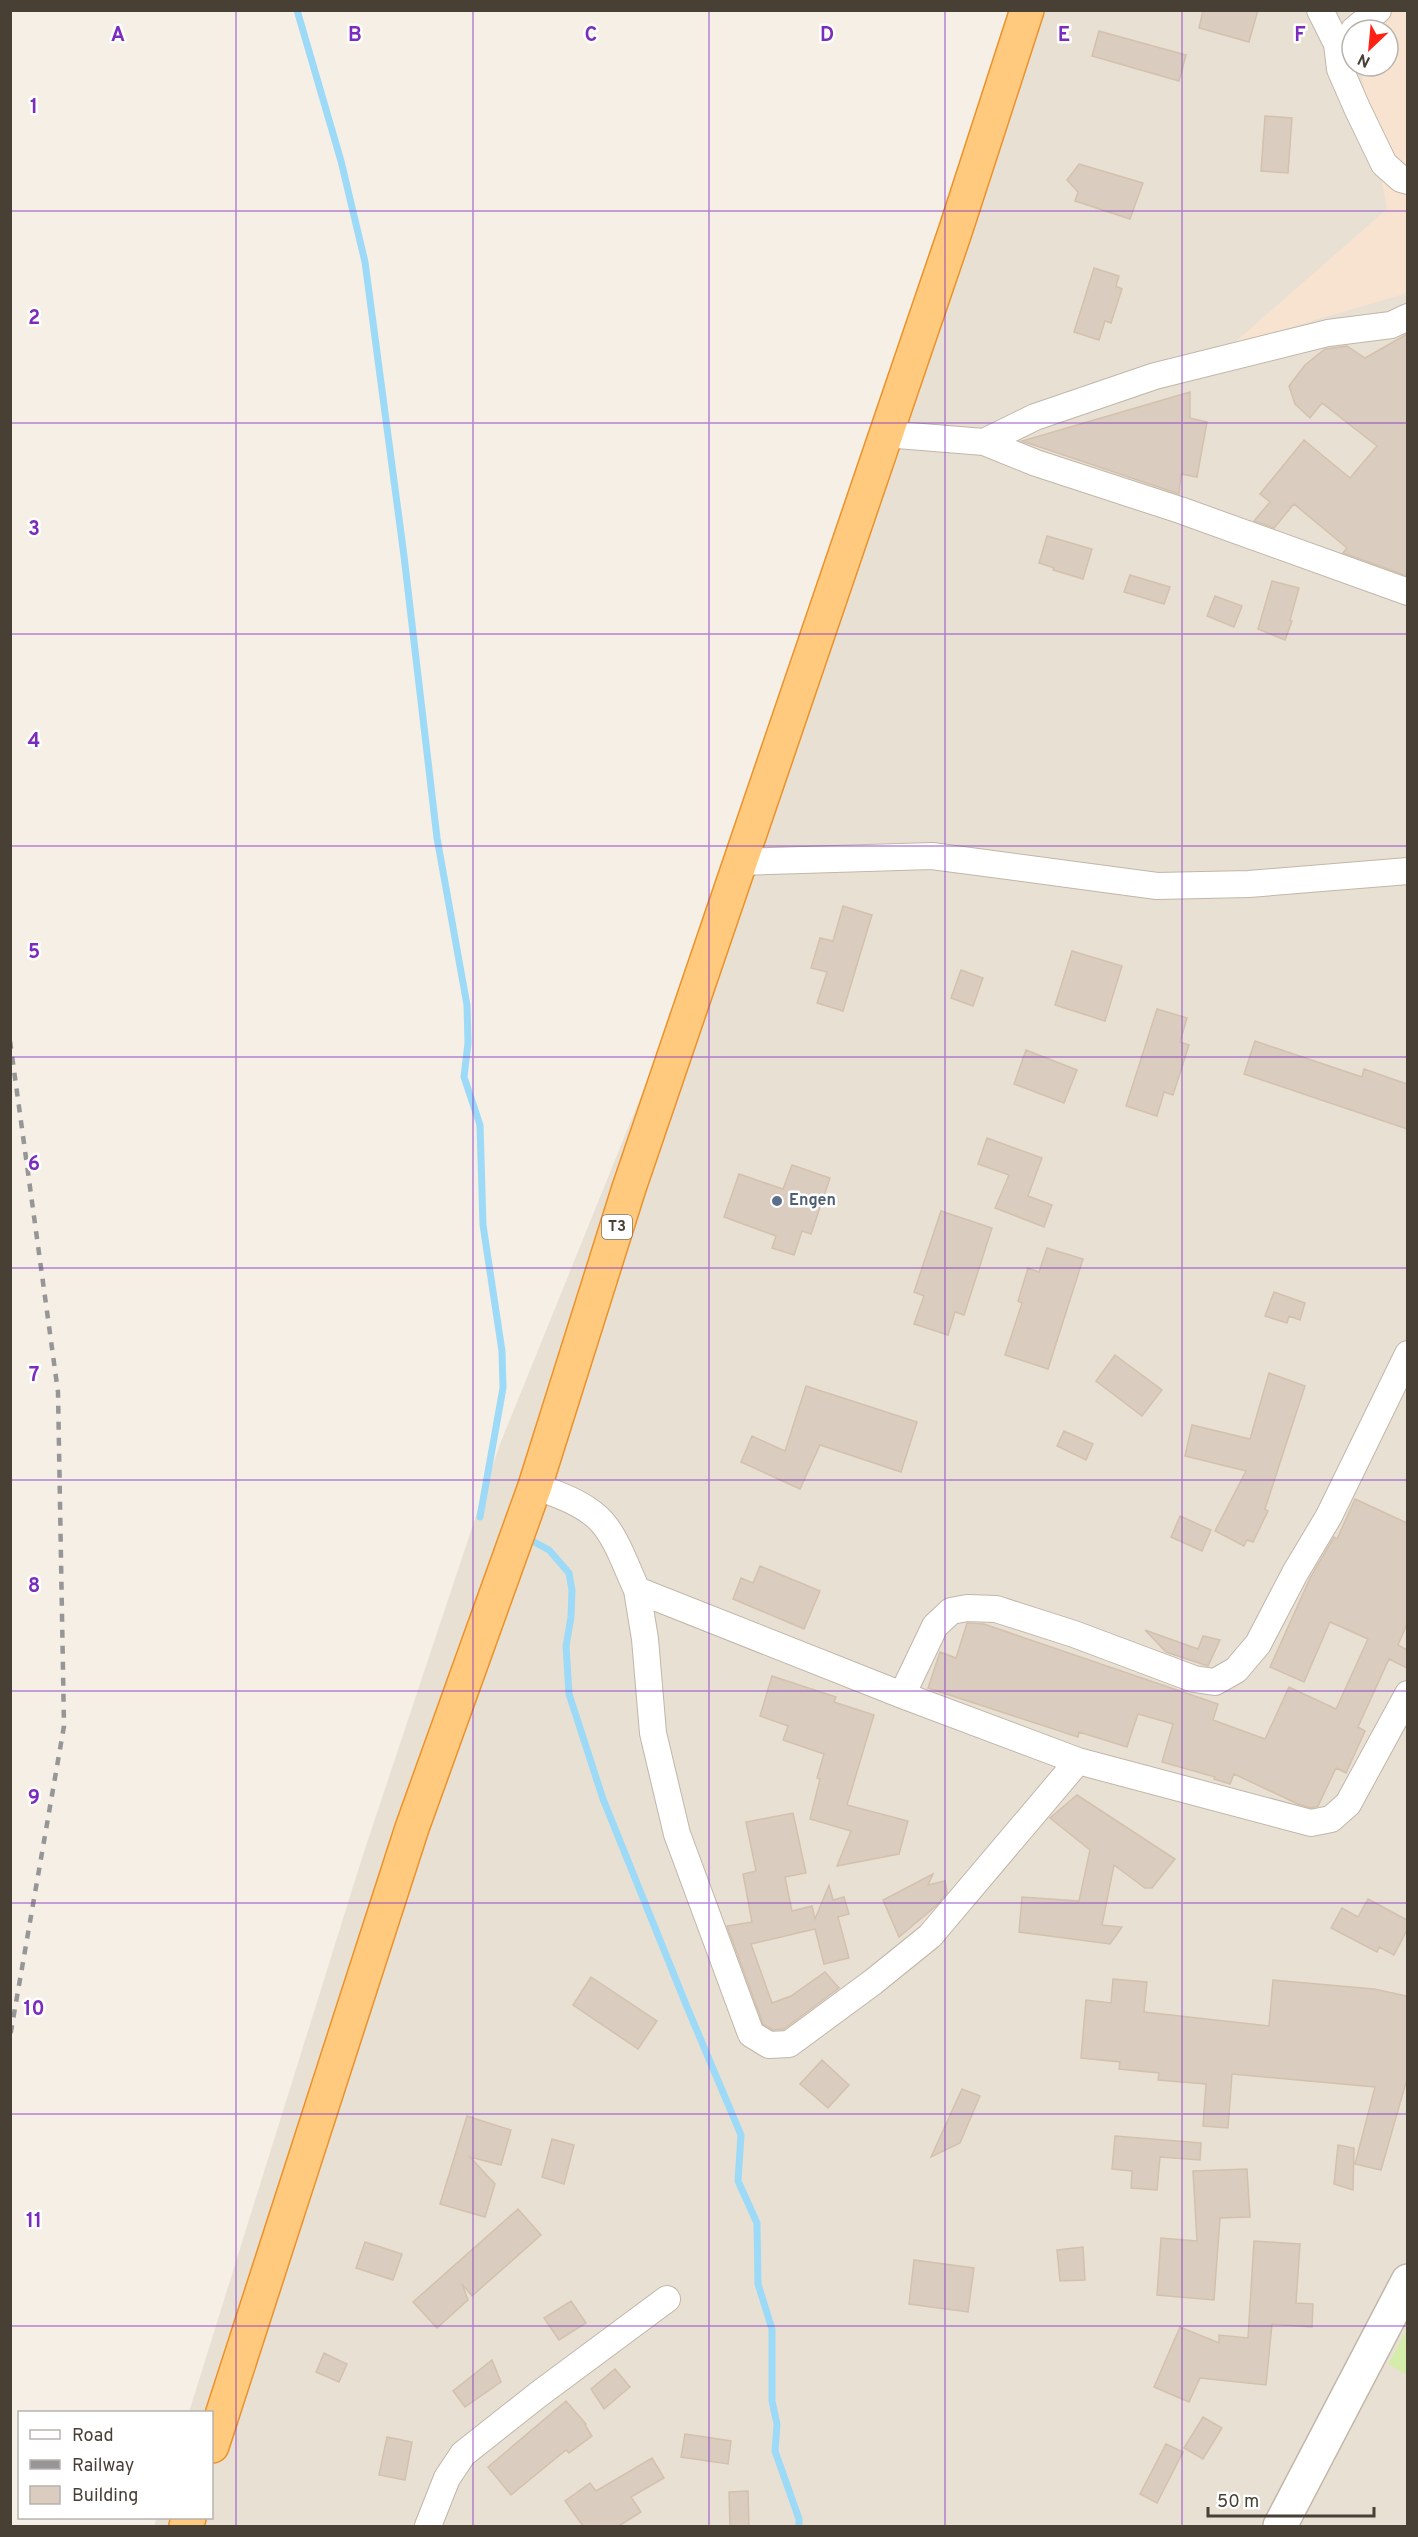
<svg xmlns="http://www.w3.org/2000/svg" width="1418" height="2537" font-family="Overpass,sans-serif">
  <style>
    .residential { fill: #e9e0d4; fill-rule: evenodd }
    .commercial { fill: #f8e3d0 }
    .green { fill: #d5ecab }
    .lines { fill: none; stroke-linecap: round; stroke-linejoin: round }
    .stream { stroke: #9ddaf7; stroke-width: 7 }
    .building { fill: #daccbe; stroke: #d3c1ad; stroke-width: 1.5 }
    .minor-casing { stroke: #c1b6a8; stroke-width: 28 }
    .tertiary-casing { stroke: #c1b6a8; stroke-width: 36 }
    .trunk-casing { stroke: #eb922a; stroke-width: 36 }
    .minor { stroke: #fff; stroke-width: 26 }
    .tertiary { stroke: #fff; stroke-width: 33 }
    .trunk { stroke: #ffca7e; stroke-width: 33 }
    .rail { stroke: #969696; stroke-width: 4.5; stroke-dasharray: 8 8; stroke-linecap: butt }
    .grid { fill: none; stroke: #7b2cbf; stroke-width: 1.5; stroke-opacity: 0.55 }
    .service-dot { fill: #5c6f8a; stroke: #fff; stroke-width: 2 }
    .labels { text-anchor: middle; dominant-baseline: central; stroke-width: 5; stroke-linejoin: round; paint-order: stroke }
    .shield { fill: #fff; stroke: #7f7972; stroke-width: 1.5 }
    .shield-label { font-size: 15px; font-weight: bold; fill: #483f35 }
    .service-label { font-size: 16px; font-weight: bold; fill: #4e5e75; stroke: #fff; text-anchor: start }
    .grid-label { font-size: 20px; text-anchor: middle; font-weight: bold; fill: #7b2cbf; stroke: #fff; stroke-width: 5; stroke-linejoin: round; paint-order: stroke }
  </style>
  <rect width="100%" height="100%" fill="#f5efe6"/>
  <!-- residential -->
  <path class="residential" d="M 1027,11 L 1407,11 L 1407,2526 L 154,2526 L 157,2518 L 212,2518 L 212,2412 L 189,2412 L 361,1861 L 500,1444 L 788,733 ZM 1352,30 L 1388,30 L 1388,66 L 1352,66 Z"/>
  <!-- commercial -->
  <path class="commercial" d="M 1350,11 L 1407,11 L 1407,293 L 1233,344 L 1387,209 L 1360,66 L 1388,66 L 1388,30 L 1353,30 Z"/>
  <!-- green -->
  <path class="green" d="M 1407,2329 L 1407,2375 L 1388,2364 Z"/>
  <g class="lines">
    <!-- stream -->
    <path class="stream" d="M 297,10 L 341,161 L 365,262 L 404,556 L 437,838 L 467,1005 L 468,1043 L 464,1077 L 480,1125 L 483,1225 L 502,1351 L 503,1388 L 480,1517
      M 525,1537 L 549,1550 L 569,1573 L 572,1590 L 571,1617 L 566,1646 L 569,1694 L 603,1799 L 687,2007 L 741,2135 L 738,2181 L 757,2223 L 758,2284 L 772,2329 L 772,2401 L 777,2424 L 775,2451 L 799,2519 L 799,2526"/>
  </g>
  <!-- building -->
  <path class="building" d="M 1203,10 L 1258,10 L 1249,42 L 1199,28 Z
    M 1099,31 L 1186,55 L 1179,81 L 1092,56 Z
    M 1265,116 L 1292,118 L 1288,173 L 1261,171 Z
    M 1079,164 L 1143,183 L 1130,219 L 1075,201 L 1078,192 L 1067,180 Z
    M 1094,268 L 1119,276 L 1116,286 L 1122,289 L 1111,323 L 1105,321 L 1099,340 L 1074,332 Z
    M 1407,334 L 1407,576 L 1343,553 L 1347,548 L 1294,504 L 1274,528 L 1254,521 L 1270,502 L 1260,494 L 1304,440 L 1350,478 L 1377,446 L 1322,403 L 1310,418 L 1295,404 L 1289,386 L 1305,365 L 1325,349 L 1347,346 L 1365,358 Z
    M 1190,392 L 1190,418 L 1207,422 L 1197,477 L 1181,474 L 1179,494 L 1022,441 Z
    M 1047,536 L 1092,549 L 1083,579 L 1053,570 L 1054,568 L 1039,563 Z
    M 1130,575 L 1170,587 L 1164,604 L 1124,592 Z
    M 1272,581 L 1299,588 L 1290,620 L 1292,621 L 1285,640 L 1258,629 Z
    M 1215,596 L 1242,606 L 1234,627 L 1207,616 Z
    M 843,906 L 872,915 L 843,1011 L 817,1003 L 827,972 L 811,968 L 820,938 L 833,941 Z
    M 1072,951 L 1122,966 L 1105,1021 L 1055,1005 Z
    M 961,970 L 983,978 L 973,1006 L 951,998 Z
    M 1157,1009 L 1187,1018 L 1180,1042 L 1189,1045 L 1173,1095 L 1164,1092 L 1157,1116 L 1126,1106 Z
    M 1255,1041 L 1362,1077 L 1364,1069 L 1407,1084 L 1407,1129 L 1244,1074 Z
    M 1026,1050 L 1077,1070 L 1064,1103 L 1014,1084 Z
    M 987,1138 L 1042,1158 L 1028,1196 L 1052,1205 L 1044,1227 L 995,1208 L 1009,1175 L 978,1164 Z
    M 792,1165 L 830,1178 L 811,1234 L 802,1231 L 794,1255 L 772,1248 L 776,1236 L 724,1217 L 739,1174 L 783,1189 Z
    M 941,1211 L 992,1228 L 964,1315 L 955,1312 L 948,1335 L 914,1324 L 924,1296 L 914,1292 Z
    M 1047,1248 L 1083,1259 L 1048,1369 L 1005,1355 L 1022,1303 L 1018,1301 L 1028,1268 L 1039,1272 Z
    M 1274,1292 L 1305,1303 L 1300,1320 L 1289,1316 L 1287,1323 L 1265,1316 Z
    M 1115,1355 L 1162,1390 L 1142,1416 L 1096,1381 Z
    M 1269,1373 L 1305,1386 L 1265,1509 L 1268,1511 L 1253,1542 L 1247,1540 L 1244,1546 L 1215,1531 L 1246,1471 L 1185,1456 L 1192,1425 L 1250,1439 Z
    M 806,1386 L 917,1422 L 901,1472 L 820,1445 L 800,1489 L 741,1462 L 752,1436 L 785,1451 Z
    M 1064,1431 L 1093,1444 L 1086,1460 L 1057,1446 Z
    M 1355,1499 L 1407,1523 L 1407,1624 L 1398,1645 L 1407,1650 L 1407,1668 L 1389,1659 L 1358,1727 L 1365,1731 L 1346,1773 L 1336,1768 L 1318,1806 L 1311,1808 L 1298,1804 L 1234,1774 L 1230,1784 L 1214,1779 L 1215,1777 L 1162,1762 L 1173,1724 L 1138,1714 L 1127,1747 L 1079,1732 L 1078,1737 L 928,1688 L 940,1652 L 956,1658 L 967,1623 L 984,1624 L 1218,1704 L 1213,1720 L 1265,1739 L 1289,1687 L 1336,1709 L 1368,1639 L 1330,1622 L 1304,1682 L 1270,1667 L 1311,1576 L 1334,1537 L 1337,1539 Z
    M 1180,1516 L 1211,1530 L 1202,1551 L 1171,1537 Z
    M 760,1566 L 820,1591 L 804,1629 L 733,1599 L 741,1578 L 753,1583 Z
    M 1145,1630 L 1198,1649 L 1203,1636 L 1220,1640 L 1208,1666 L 1166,1652 Z
    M 772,1676 L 836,1697 L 834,1702 L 874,1715 L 847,1805 L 908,1821 L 899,1854 L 837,1866 L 851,1831 L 810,1819 L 820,1779 L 817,1778 L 824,1754 L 783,1740 L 788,1726 L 760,1716 Z
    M 1077,1795 L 1175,1859 L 1152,1888 L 1145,1888 L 1114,1865 L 1102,1925 L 1122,1927 L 1110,1944 L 1019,1932 L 1022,1897 L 1079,1901 L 1090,1850 L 1050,1818 Z
    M 793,1813 L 806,1873 L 785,1877 L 792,1911 L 812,1906 L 815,1919 L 829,1885 L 833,1900 L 844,1897 L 849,1914 L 838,1917 L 849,1958 L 824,1964 L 815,1929 L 751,1944 L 772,2003 L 791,1996 L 825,1972 L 839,1988 L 784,2029 L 773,2030 L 763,2024 L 727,1926 L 752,1922 L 743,1874 L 756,1871 L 746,1822 Z
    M 933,1874 L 928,1885 L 945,1881 L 947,1893 L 936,1906 L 899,1937 L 883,1900 Z
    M 1368,1899 L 1407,1920 L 1407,1930 L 1394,1955 L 1379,1947 L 1377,1952 L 1331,1928 L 1342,1908 L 1358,1917 Z
    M 591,1977 L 657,2021 L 638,2049 L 573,2005 Z
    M 1113,1979 L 1147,1982 L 1144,2012 L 1269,2026 L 1273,1980 L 1374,1989 L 1407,1996 L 1407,2079 L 1381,2170 L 1355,2164 L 1375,2087 L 1232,2074 L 1228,2128 L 1203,2126 L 1206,2084 L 1158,2080 L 1159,2073 L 1119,2069 L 1120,2062 L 1081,2058 L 1086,2000 L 1111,2003 Z
    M 822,2060 L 849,2085 L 828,2108 L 800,2084 Z
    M 962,2089 L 980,2096 L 960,2143 L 931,2157 Z
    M 467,2116 L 511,2130 L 501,2165 L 470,2157 L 495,2184 L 485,2217 L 440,2204 Z
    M 1115,2136 L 1201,2143 L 1200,2160 L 1160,2157 L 1157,2190 L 1131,2188 L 1132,2171 L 1112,2169 Z
    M 552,2139 L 574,2145 L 564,2184 L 542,2177 Z
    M 1338,2145 L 1354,2148 L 1353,2190 L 1334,2184 Z
    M 1247,2169 L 1250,2217 L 1220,2218 L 1214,2300 L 1157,2295 L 1161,2238 L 1197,2241 L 1193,2171 Z
    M 518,2209 L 541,2235 L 472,2296 L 462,2284 L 468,2300 L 437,2328 L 413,2302 Z
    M 1254,2241 L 1300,2244 L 1296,2303 L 1313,2304 L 1312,2327 L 1272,2324 L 1266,2385 L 1200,2378 L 1189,2402 L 1154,2387 L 1180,2327 L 1219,2343 L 1219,2335 L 1248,2338 Z
    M 365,2242 L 402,2254 L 393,2280 L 356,2268 Z
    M 1083,2247 L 1085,2280 L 1060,2281 L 1057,2250 Z
    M 914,2260 L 974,2268 L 968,2312 L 909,2304 Z
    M 571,2301 L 586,2323 L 559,2340 L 544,2318 Z
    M 324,2353 L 347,2364 L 339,2382 L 316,2372 Z
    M 492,2360 L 501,2382 L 465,2407 L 453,2391 Z
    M 615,2369 L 630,2387 L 604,2409 L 591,2389 Z
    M 566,2401 L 586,2424 L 585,2425 L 592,2436 L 569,2453 L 566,2450 L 511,2495 L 488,2467 Z
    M 1203,2417 L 1222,2428 L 1203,2459 L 1184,2448 Z
    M 685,2434 L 731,2441 L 728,2464 L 681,2457 Z
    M 387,2437 L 412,2442 L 405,2480 L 379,2475 Z
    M 1166,2444 L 1183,2452 L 1157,2503 L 1140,2494 Z
    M 652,2458 L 664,2478 L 631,2497 L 641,2512 L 619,2526 L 583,2526 L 565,2501 L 590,2483 L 596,2491 Z
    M 748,2491 L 749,2526 L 730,2526 L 729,2492 Z"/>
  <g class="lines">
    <defs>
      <path id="minor" d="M 1320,10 L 1337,44 L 1340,69 L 1357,108 L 1384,164 L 1401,179 L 1408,181
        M 1354,30 L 1378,10
        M 885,434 L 984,442 L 1036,463 L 1180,510 L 1408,592
        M 984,442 L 1035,417 L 1155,376 L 1328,333 L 1391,325 L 1408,317
        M 740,862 L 932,856 L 1157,886 L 1249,884 L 1408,871
        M 535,1486 C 556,1494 579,1501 597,1517 C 616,1534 626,1567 637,1590 L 902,1695 L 1078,1761 L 1311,1823 L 1331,1819 L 1348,1804 L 1408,1694
        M 637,1590 L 645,1639 L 653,1733 L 677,1834 L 751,2034 L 769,2045 L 789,2044 L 873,1982 L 930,1936 L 1078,1761
        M 902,1695 L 935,1626 L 951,1611 L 967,1608 L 996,1609 L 1074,1634 L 1194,1679 L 1215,1682 L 1236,1670 L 1258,1644 L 1295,1573 L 1329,1516 L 1408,1354
        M 428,2526 L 447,2478 L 463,2454 L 539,2394 L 667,2299"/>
      <path id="tertiary" d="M 1280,2526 L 1408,2281"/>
      <path id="trunk" d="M 212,2446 L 412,1828 L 535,1486 L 629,1188 L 955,232 L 1027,10
        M 186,2526 L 189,2518"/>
    </defs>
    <!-- minor casing -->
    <use href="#minor" class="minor-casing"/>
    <!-- tertiary casing -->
    <use href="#tertiary" class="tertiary-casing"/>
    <!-- trunk casing -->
    <use href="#trunk" class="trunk-casing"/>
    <!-- minor -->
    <use href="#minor" class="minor"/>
    <!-- tertiary -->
    <use href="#tertiary" class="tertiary"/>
    <!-- trunk -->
    <use href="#trunk" class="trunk"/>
    <!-- rail -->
    <path class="rail" d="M 10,1041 L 58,1392 L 64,1726 L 10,2037"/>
  </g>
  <!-- grid -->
  <path class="grid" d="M 236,10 L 236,2526M 473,10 L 473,2526M 709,10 L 709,2526M 945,10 L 945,2526M 1182,10 L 1182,2526M 10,211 L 1408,211M 10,423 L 1408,423M 10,634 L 1408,634M 10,846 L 1408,846M 10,1057 L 1408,1057M 10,1268 L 1408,1268M 10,1480 L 1408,1480M 10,1691 L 1408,1691M 10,1903 L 1408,1903M 10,2114 L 1408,2114M 10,2326 L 1408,2326"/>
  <!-- markers -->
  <circle class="service-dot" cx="777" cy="1201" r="6"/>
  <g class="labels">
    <!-- shield labels -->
    <rect class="shield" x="602" y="1215" width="30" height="24" rx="4.5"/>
    <g class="shield-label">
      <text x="617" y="1227">T3</text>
    </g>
    <!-- service labels -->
    <g class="service-label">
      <text x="789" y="1201">Engen</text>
    </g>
  </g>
  <g class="grid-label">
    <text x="118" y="41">A</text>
    <text x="355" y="41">B</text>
    <text x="591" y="41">C</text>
    <text x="827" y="41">D</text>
    <text x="1064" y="41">E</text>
    <text x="1300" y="41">F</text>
    <text x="34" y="113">1</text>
    <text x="34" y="324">2</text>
    <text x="34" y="535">3</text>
    <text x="34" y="747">4</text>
    <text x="34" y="958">5</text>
    <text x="34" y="1170">6</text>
    <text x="34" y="1381">7</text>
    <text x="34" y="1592">8</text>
    <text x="34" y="1804">9</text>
    <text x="34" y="2015">10</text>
    <text x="34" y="2227">11</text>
  </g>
  <!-- border -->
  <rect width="1418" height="2537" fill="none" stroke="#483f35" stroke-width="24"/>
  <!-- legend -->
  <rect x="18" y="2411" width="195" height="108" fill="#ffffff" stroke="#b6b2ae" stroke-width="1.5"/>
  <rect x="30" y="2430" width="30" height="9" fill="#ffffff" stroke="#b6b2ae" stroke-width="1.5"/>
  <text x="72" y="2441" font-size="18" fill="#483f35">Road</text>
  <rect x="30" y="2460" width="30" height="9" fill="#969696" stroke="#b6b2ae" stroke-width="1.5"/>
  <text x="72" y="2471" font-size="18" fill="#483f35">Railway</text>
  <rect x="30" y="2486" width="30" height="18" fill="#daccbe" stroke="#b6b2ae" stroke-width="1.5"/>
  <text x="72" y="2501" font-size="18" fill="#483f35">Building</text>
  <!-- north arrow -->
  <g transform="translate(1370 48) rotate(206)"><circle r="28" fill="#ffffff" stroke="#b6b2ae" stroke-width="1.5"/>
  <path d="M0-4.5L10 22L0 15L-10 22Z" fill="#ff2113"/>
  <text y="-9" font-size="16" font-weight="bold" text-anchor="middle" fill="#483f35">N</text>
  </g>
  <!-- scale -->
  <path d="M1208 2507v9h166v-9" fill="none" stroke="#483f35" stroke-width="3"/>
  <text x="1217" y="2507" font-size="18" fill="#483f35" stroke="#ffffff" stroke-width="4.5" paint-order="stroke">50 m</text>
</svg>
